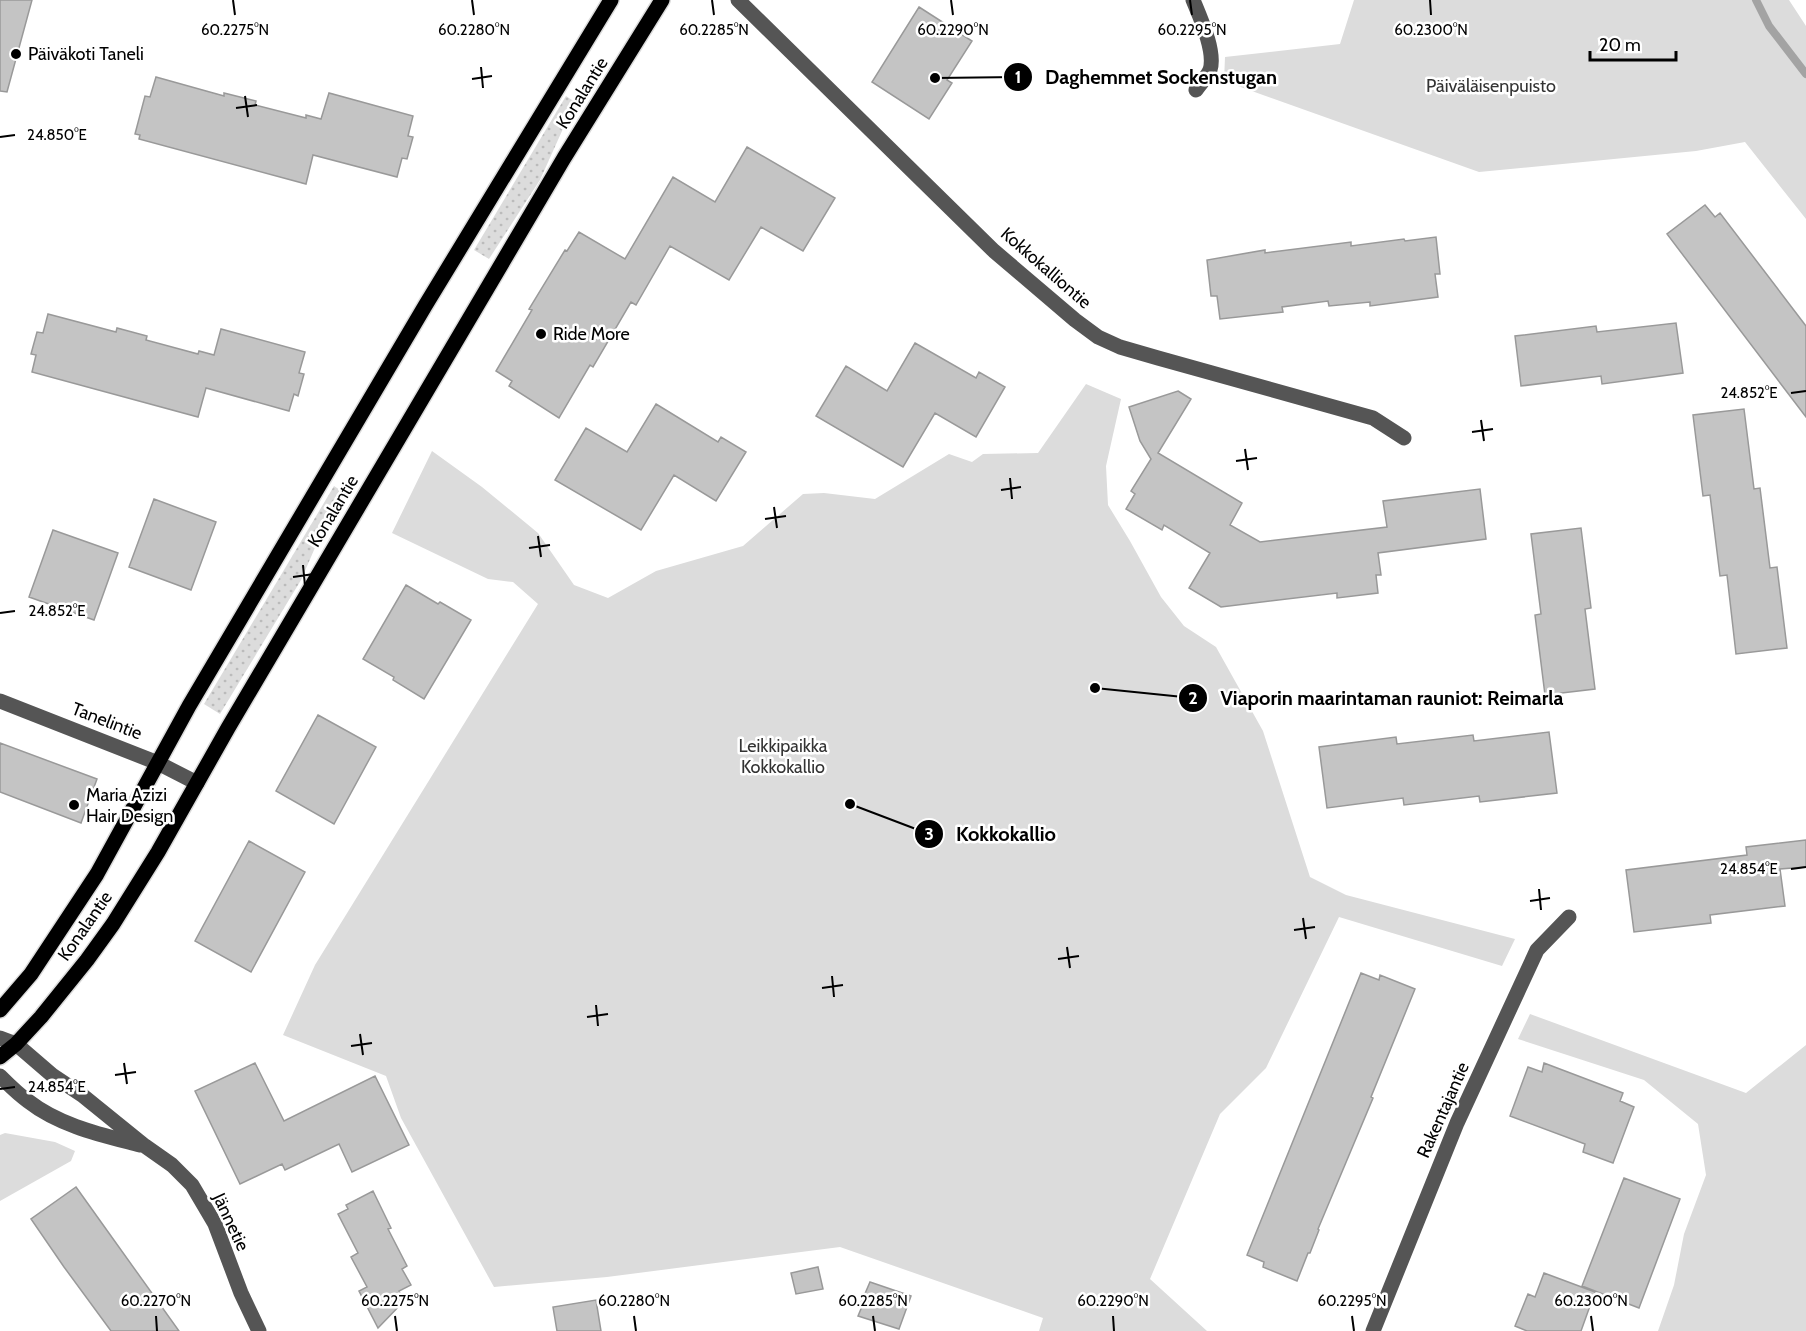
<svg xmlns="http://www.w3.org/2000/svg" width="1806" height="1331" font-family="Cabin,sans-serif">
  <style>
    .grass { fill: url(#grass-dots) }
    .park { fill: #dcdcdc }
    .lines { fill: none; stroke-linecap: round; stroke-linejoin: round }
    .stream { stroke: #a3a3a3; stroke-width: 8 }
    .building { fill: #c4c4c4; stroke: #999; stroke-width: 1.5 }
    .major-casing { stroke: #dbdbdb; stroke-width: 18 }
    .minor { stroke: #555; stroke-width: 15 }
    .major { stroke: #000; stroke-width: 15 }
    .ticks { fill: none; stroke: #000; stroke-width: 2 }
    .poi-dot { fill: #000; stroke: #fff; stroke-width: 2 }
    .labels { text-anchor: middle; dominant-baseline: central; stroke-width: 5; stroke-linejoin: round; paint-order: stroke }
    .poi-label { font-size: 18px; fill: #000; stroke: #fff; text-anchor: start }
    .park-label { font-size: 18px; fill: #333; stroke: #fff }
    .street-label { font-size: 18px; fill: #000; stroke: #fff }
    .ticks-label { font-size: 15px; text-anchor: middle; fill: #000; stroke: #fff; stroke-width: 5; stroke-linejoin: round; paint-order: stroke }
    .leader { fill: none; stroke: #000; stroke-width: 2 }
    .callout-dot { fill: #000; stroke: #fff; stroke-width: 2 }
    .mark-label { font-size: 18px; text-anchor: middle; font-weight: bold; fill: #fff }
    .callout-label { font-size: 20px; text-anchor: middle; font-weight: bold; fill: #000; stroke: #fff; stroke-width: 5; stroke-linejoin: round; paint-order: stroke }
  </style>
  <defs>
    <pattern id="grass-dots" width="8" height="8" patternUnits="userSpaceOnUse" patternTransform="scale(1.5)"><rect width="8" height="8" fill="#dcdcdc"/><path d="M2 2h.1M6 6h.1" fill="none" stroke="#bbb" stroke-width="1.8" stroke-linecap="round"/></pattern>
  </defs>
  <rect width="100%" height="100%" fill="#fff"/>
  <!-- grass -->
  <path class="grass" d="M 566,96 L 575,102 L 540,180 L 489,259 L 474,250 Z
    M 334,486 L 340,490 L 301,580 L 220,714 L 204,704 Z"/>
  <!-- park -->
  <path class="park" d="M 1354,0 L 1789,0 L 1806,26 L 1806,219 L 1745,142 L 1696,151 L 1479,172 L 1224,81 L 1225,57 L 1340,44 Z
    M 1086,384 L 1121,399 L 1106,466 L 1108,505 L 1130,541 L 1161,597 L 1184,626 L 1216,647 L 1263,731 L 1310,877 L 1346,895 L 1515,939 L 1502,966 L 1339,917 L 1266,1068 L 1220,1114 L 1150,1279 L 1207,1331 L 1039,1331 L 1043,1318 L 840,1247 L 607,1277 L 494,1287 L 401,1118 L 386,1076 L 283,1035 L 315,965 L 538,604 L 513,582 L 488,579 L 392,533 L 432,451 L 482,487 L 538,533 L 574,585 L 608,598 L 656,571 L 743,546 L 803,494 L 824,493 L 875,499 L 949,454 L 972,462 L 983,454 L 1038,453 Z
    M 1530,1014 L 1746,1093 L 1806,1045 L 1806,1331 L 1658,1331 L 1674,1285 L 1684,1234 L 1706,1175 L 1698,1124 L 1644,1080 L 1518,1039 Z
    M 5,1133 L 55,1142 L 75,1151 L 71,1161 L 0,1201 L 0,1135 Z"/>
  <g class="lines">
    <!-- stream -->
    <path class="stream" d="M 1756,0 L 1769,26 L 1806,74"/>
  </g>
  <!-- building -->
  <path class="building" d="M 0,0 L 32,0 L 7,92 L 0,91 Z
    M 919,7 L 972,41 L 947,80 L 952,83 L 929,119 L 872,82 Z
    M 156,77 L 224,96 L 224,93 L 256,101 L 255,105 L 306,118 L 306,115 L 321,119 L 329,93 L 413,116 L 408,136 L 413,137 L 407,159 L 402,158 L 397,177 L 313,155 L 306,184 L 139,139 L 140,135 L 135,134 L 145,96 L 150,97 Z
    M 747,147 L 835,198 L 803,251 L 761,227 L 729,280 L 670,246 L 636,305 L 631,302 L 593,367 L 590,365 L 559,418 L 509,386 L 512,381 L 496,371 L 532,310 L 529,309 L 565,250 L 567,251 L 579,232 L 625,259 L 673,177 L 715,202 Z
    M 1705,205 L 1715,217 L 1720,213 L 1806,326 L 1806,417 L 1667,234 Z
    M 1436,237 L 1440,274 L 1435,274 L 1438,297 L 1370,306 L 1370,302 L 1329,306 L 1328,301 L 1282,307 L 1283,312 L 1220,319 L 1217,296 L 1211,296 L 1207,260 L 1265,250 L 1265,253 L 1351,242 L 1351,246 L 1404,239 L 1405,241 Z
    M 48,314 L 116,332 L 117,328 L 147,336 L 146,340 L 198,354 L 199,351 L 214,355 L 221,329 L 305,352 L 299,373 L 304,374 L 298,396 L 294,394 L 289,411 L 206,388 L 198,417 L 32,372 L 36,355 L 31,354 L 37,332 L 43,333 Z
    M 1676,323 L 1683,373 L 1602,384 L 1601,376 L 1521,386 L 1515,336 L 1596,326 L 1597,332 Z
    M 915,343 L 976,378 L 979,372 L 1005,387 L 976,437 L 935,413 L 903,467 L 816,416 L 846,366 L 887,391 Z
    M 1178,391 L 1191,399 L 1158,453 L 1242,503 L 1230,525 L 1260,542 L 1387,527 L 1383,501 L 1480,489 L 1486,539 L 1378,553 L 1381,575 L 1376,575 L 1378,593 L 1337,598 L 1337,593 L 1221,607 L 1189,588 L 1210,553 L 1164,525 L 1162,530 L 1126,509 L 1135,494 L 1131,491 L 1151,459 L 1140,441 L 1129,407 Z
    M 656,404 L 718,442 L 721,437 L 746,452 L 716,501 L 674,475 L 641,530 L 555,480 L 586,428 L 627,452 Z
    M 1744,409 L 1754,489 L 1760,488 L 1770,568 L 1777,567 L 1787,648 L 1736,654 L 1727,575 L 1720,576 L 1710,495 L 1703,496 L 1693,415 Z
    M 154,499 L 216,522 L 191,590 L 129,567 Z
    M 1581,528 L 1591,608 L 1585,609 L 1595,689 L 1545,695 L 1535,615 L 1541,614 L 1531,534 Z
    M 53,530 L 118,553 L 94,620 L 29,597 Z
    M 406,585 L 438,604 L 440,602 L 471,620 L 424,699 L 393,680 L 394,677 L 363,659 Z
    M 318,715 L 376,747 L 334,824 L 276,791 Z
    M 1549,732 L 1557,793 L 1480,802 L 1479,796 L 1404,805 L 1403,798 L 1327,808 L 1319,747 L 1396,737 L 1397,744 L 1473,735 L 1474,741 Z
    M 0,743 L 97,779 L 81,823 L 0,792 Z
    M 1806,840 L 1806,867 L 1780,869 L 1785,906 L 1710,915 L 1711,923 L 1634,932 L 1626,870 L 1747,855 L 1746,847 Z
    M 249,841 L 305,872 L 251,972 L 195,941 Z
    M 1361,973 L 1379,980 L 1380,975 L 1415,989 L 1371,1097 L 1373,1098 L 1318,1229 L 1319,1230 L 1310,1253 L 1308,1253 L 1297,1281 L 1263,1267 L 1264,1262 L 1247,1255 Z
    M 255,1063 L 284,1121 L 375,1076 L 409,1145 L 352,1172 L 339,1144 L 285,1170 L 282,1164 L 240,1184 L 195,1091 Z
    M 1544,1063 L 1623,1093 L 1620,1101 L 1634,1107 L 1613,1163 L 1583,1152 L 1585,1144 L 1510,1116 L 1528,1067 L 1542,1072 Z
    M 1624,1178 L 1680,1199 L 1639,1308 L 1582,1286 Z
    M 76,1187 L 101,1222 L 179,1331 L 111,1331 L 64,1267 L 31,1219 Z
    M 373,1191 L 391,1228 L 388,1229 L 407,1266 L 402,1269 L 411,1285 L 399,1291 L 404,1301 L 378,1328 L 359,1291 L 367,1287 L 351,1257 L 358,1253 L 338,1214 L 348,1209 L 346,1205 Z
    M 818,1267 L 823,1289 L 796,1294 L 791,1273 Z
    M 1544,1273 L 1595,1292 L 1581,1331 L 1527,1331 L 1515,1326 L 1528,1294 L 1535,1297 Z
    M 870,1282 L 911,1296 L 899,1329 L 858,1316 L 863,1304 L 861,1303 Z
    M 596,1300 L 601,1331 L 557,1331 L 553,1307 Z"/>
  <g class="lines">
    <defs>
      <path id="major" d="M 0,1010 L 31,974 L 97,874 L 189,706 L 425,306 L 611,0
        M 0,1057 L 16,1044 L 41,1017 L 87,960 L 113,924 L 158,852 L 228,728 L 564,158 L 662,0"/>
    </defs>
    <!-- major casing -->
    <use href="#major" class="major-casing"/>
    <!-- minor -->
    <path class="minor" d="M 738,0 L 994,251 L 1075,320 L 1098,337 L 1120,347 L 1158,358 L 1373,418 L 1404,438
      M 1193,0 C 1200,17 1216,52 1210,70 C 1207,77 1200,84 1196,90
      M 0,701 L 158,763 L 197,783
      M 0,1038 L 16,1044 L 52,1075 L 82,1095 L 145,1146 L 172,1165 L 192,1185 L 215,1224 L 241,1293 L 259,1331
      M 0,1076 C 9,1085 18,1094 28,1101 C 60,1126 102,1135 140,1145
      M 1373,1331 L 1457,1123 L 1537,950 L 1569,917"/>
    <!-- major -->
    <use href="#major" class="major"/>
  </g>
  <!-- ticks -->
  <path class="ticks" d="M 233,0 L 235,15M 472,0 L 474,15M 712,0 L 714,15M 951,0 L 953,15M 1190,0 L 1192,15M 1430,0 L 1431,15M 481,67 L 483,88M 472,79 L 492,76M 245,96 L 248,117M 236,108 L 257,105M 0,137 L 15,135M 1791,393 L 1806,391M 1481,420 L 1484,441M 1472,432 L 1493,429M 1245,449 L 1248,470M 1236,461 L 1257,458M 1010,478 L 1012,499M 1001,490 L 1021,487M 774,507 L 777,528M 765,519 L 786,516M 538,536 L 541,557M 529,548 L 550,545M 303,565 L 305,586M 293,577 L 314,574M 0,613 L 15,611M 1791,869 L 1806,867M 1539,889 L 1541,910M 1530,901 L 1550,898M 1303,918 L 1306,939M 1294,930 L 1315,927M 1067,947 L 1070,968M 1058,959 L 1079,956M 832,976 L 834,997M 822,988 L 843,985M 596,1005 L 598,1026M 587,1017 L 608,1014M 360,1034 L 363,1055M 351,1046 L 372,1043M 124,1063 L 127,1084M 115,1075 L 136,1072M 0,1089 L 15,1087M 156,1316 L 157,1331M 395,1316 L 397,1331M 634,1316 L 636,1331M 873,1316 L 875,1331M 1113,1316 L 1114,1331M 1352,1316 L 1354,1331M 1591,1316 L 1593,1331"/>
  <!-- markers -->
  <g class="poi-dot">
    <circle cx="16" cy="54" r="6"/>
    <circle cx="541" cy="334" r="6"/>
    <circle cx="74" cy="805" r="6"/>
  </g>
  <g class="labels">
    <!-- poi labels -->
    <g class="poi-label">
      <text x="28" y="54">Päiväkoti Taneli</text>
      <text x="553" y="334">Ride More</text>
      <text x="86" y="795">Maria Azizi<tspan x="86" dy="21">Hair Design</tspan></text>
    </g>
    <!-- park labels -->
    <g class="park-label">
      <text x="1491" y="86">Päiväläisenpuisto</text>
      <text x="783" y="746">Leikkipaikka<tspan x="783" dy="21">Kokkokallio</tspan></text>
    </g>
    <!-- street labels -->
    <g class="street-label">
      <text transform="translate(582 93) rotate(-58)">Konalantie</text>
      <text transform="translate(1046 268) rotate(41)">Kokkokalliontie</text>
      <text transform="translate(333 511) rotate(-59)">Konalantie</text>
      <text transform="translate(107 721) rotate(21)">Tanelintie</text>
      <text transform="translate(85 926) rotate(-55)">Konalantie</text>
      <text transform="translate(1443 1110) rotate(-66)">Rakentajantie</text>
      <text transform="translate(231 1222) rotate(65)">Jännetie</text>
    </g>
  </g>
  <g class="ticks-label">
    <text x="235" y="35">60.2275°N</text>
    <text x="474" y="35">60.2280°N</text>
    <text x="714" y="35">60.2285°N</text>
    <text x="953" y="35">60.2290°N</text>
    <text x="1192" y="35">60.2295°N</text>
    <text x="1431" y="35">60.2300°N</text>
    <text x="57" y="140">24.850°E</text>
    <text x="1749" y="398">24.852°E</text>
    <text x="57" y="616">24.852°E</text>
    <text x="1749" y="874">24.854°E</text>
    <text x="57" y="1092">24.854°E</text>
    <text x="156" y="1306">60.2270°N</text>
    <text x="395" y="1306">60.2275°N</text>
    <text x="634" y="1306">60.2280°N</text>
    <text x="873" y="1306">60.2285°N</text>
    <text x="1113" y="1306">60.2290°N</text>
    <text x="1352" y="1306">60.2295°N</text>
    <text x="1591" y="1306">60.2300°N</text>
  </g>
  <!-- callouts -->
  <path class="leader" d="M935 78L1018 77M1095 688L1193 698M850 804L929 834"/>
  <g class="callout-dot">
    <circle cx="935" cy="78" r="6"/>
    <circle cx="1095" cy="688" r="6"/>
    <circle cx="850" cy="804" r="6"/>
    <circle cx="1018" cy="77" r="15"/>
    <circle cx="1193" cy="698" r="15"/>
    <circle cx="929" cy="834" r="15"/>
  </g>
  <g class="mark-label">
    <text x="1018" y="83">1</text>
    <text x="1193" y="704">2</text>
    <text x="929" y="840">3</text>
  </g>
  <g class="callout-label">
    <text x="1161" y="84">Daghemmet Sockenstugan</text>
    <text x="1392" y="705">Viaporin maarintaman rauniot: Reimarla</text>
    <text x="1006" y="841">Kokkokallio</text>
  </g>
  <!-- scale -->
  <path d="M1590 51v9h86v-9" fill="none" stroke="#000000" stroke-width="3"/>
  <text x="1599" y="51" font-size="18" fill="#000000" stroke="#ffffff" stroke-width="4.5" paint-order="stroke">20 m</text>
</svg>
